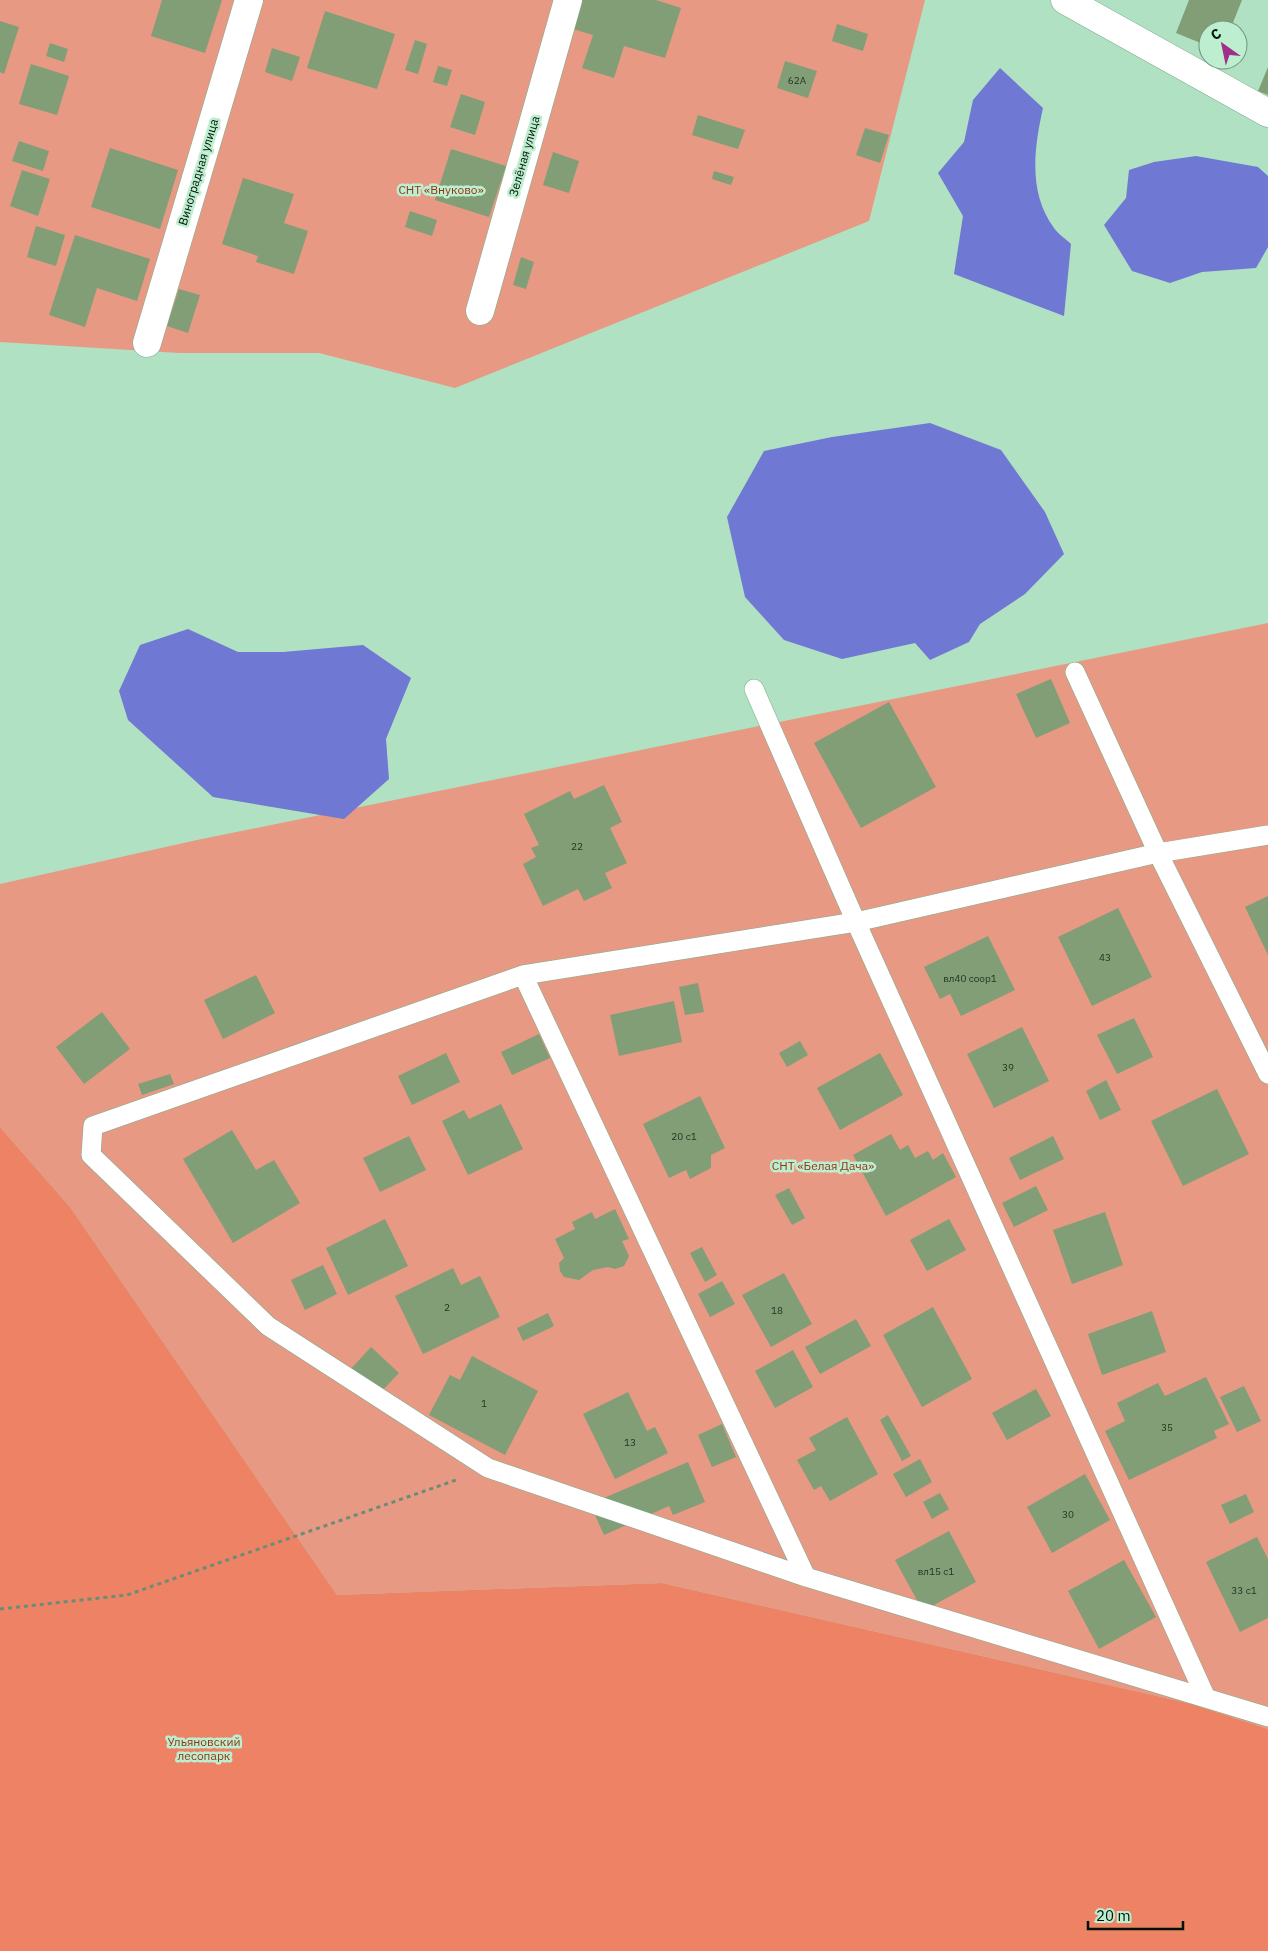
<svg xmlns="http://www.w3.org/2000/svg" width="1268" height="1951" font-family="'IBM Plex Sans',sans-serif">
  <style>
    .green { fill: #e79983 }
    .forest { fill: #ed8364 }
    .water { fill: #6f78d3 }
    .building { fill: #819e76 }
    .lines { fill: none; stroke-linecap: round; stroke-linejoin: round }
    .service-casing { stroke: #7ead90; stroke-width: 20 }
    .minor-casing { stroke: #7ead90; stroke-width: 29 }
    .path { stroke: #698d77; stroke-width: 3; stroke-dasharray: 4 4; stroke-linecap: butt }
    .service { stroke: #fff; stroke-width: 19 }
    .minor { stroke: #fff; stroke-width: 28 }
    .labels { text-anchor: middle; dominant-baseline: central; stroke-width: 5; stroke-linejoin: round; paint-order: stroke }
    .number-label { font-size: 10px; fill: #223624 }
    .street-label { font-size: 12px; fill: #021309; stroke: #bdeecf }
    .park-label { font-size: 12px; fill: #923416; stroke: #bdeecf }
  </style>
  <rect width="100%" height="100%" fill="#b0e1c2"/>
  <!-- green -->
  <path class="green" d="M 0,0 L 925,0 L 869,221 L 455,388 L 319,353 L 179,353 L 0,342 Z
    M 1268,623 L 1268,1729 L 1192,1704 L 662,1583 L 337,1595 L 70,1207 L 0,1127 L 0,884 L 197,840 Z"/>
  <!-- forest -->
  <path class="forest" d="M 0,1127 L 70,1207 L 337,1595 L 662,1583 L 1192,1704 L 1268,1729 L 1268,1951 L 0,1951 Z"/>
  <!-- water -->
  <path class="water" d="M 1000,68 L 1043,108 C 1034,148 1028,193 1054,228 C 1058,234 1066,239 1071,244 L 1064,316 L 954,274 L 963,216 L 938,173 L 964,142 L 973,100 Z
    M 1196,156 L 1258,167 L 1268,176 L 1268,247 L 1256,268 L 1202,272 L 1170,283 L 1132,271 L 1104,225 L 1126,198 L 1129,170 L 1154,162 Z
    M 930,423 L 1001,450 L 1045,512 L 1064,554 L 1025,594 L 980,624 L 969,642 L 930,660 L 915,643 L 842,659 L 784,640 L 745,597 L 727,517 L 764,451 L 832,437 Z
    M 188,629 L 238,652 L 283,652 L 363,645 L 411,678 L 386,739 L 389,779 L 344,819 L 213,797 L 128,720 L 119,691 L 140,645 Z"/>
  <!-- building -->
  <path class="building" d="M 162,0 L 222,0 L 205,53 L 151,36 Z
    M 582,0 L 656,0 L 681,8 L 665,58 L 624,46 L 614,78 L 582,68 L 593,35 L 573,29 Z
    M 1189,0 L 1242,0 L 1230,30 L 1208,30 L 1208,46 L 1176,33 Z
    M 325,11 L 395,34 L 377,89 L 307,68 Z
    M 0,21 L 19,27 L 4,74 L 0,72 Z
    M 837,24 L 868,34 L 863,51 L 832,41 Z
    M 415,40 L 427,44 L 418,74 L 405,70 Z
    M 50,43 L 68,49 L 64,62 L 46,56 Z
    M 272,48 L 300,57 L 292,81 L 265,72 Z
    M 785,61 L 817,71 L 808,98 L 777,88 Z
    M 31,64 L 69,76 L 57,115 L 19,104 Z
    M 438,66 L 452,70 L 447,86 L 433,82 Z
    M 1268,67 L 1268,95 L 1258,91 Z
    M 461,94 L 485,102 L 475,135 L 450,127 Z
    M 698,115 L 745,130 L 738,149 L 692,135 Z
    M 865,128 L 889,135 L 880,163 L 856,155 Z
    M 19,141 L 49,151 L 43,171 L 12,161 Z
    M 110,148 L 178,170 L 160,229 L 91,207 Z
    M 451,149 L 506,166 L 489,217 L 435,200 Z
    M 553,152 L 579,161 L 569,193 L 543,185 Z
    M 22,170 L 50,179 L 38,216 L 10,206 Z
    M 714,171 L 734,177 L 731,185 L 712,179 Z
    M 243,178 L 294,194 L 284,223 L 308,231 L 294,274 L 256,262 L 258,256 L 222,244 Z
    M 410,211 L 437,220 L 432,236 L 405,227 Z
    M 36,226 L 65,235 L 56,266 L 27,257 Z
    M 75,235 L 150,259 L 137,301 L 97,288 L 85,327 L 49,315 Z
    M 521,257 L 534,262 L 526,289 L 513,285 Z
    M 179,289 L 200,295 L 188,333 L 167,326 Z
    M 1051,679 L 1070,723 L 1036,738 L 1016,694 Z
    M 889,702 L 936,787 L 861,828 L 814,743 Z
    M 604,785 L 622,822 L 610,828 L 627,863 L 605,873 L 612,888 L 584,901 L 578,889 L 543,906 L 523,864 L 536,857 L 531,848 L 539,845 L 524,814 L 570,791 L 574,799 Z
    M 1268,896 L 1268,955 L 1245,907 Z
    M 1118,908 L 1152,977 L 1092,1006 L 1058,937 Z
    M 988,936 L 1015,990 L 961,1016 L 950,994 L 940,999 L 924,967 Z
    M 256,975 L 275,1013 L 223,1039 L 204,1000 Z
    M 698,983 L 704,1012 L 685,1015 L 679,987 Z
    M 674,1001 L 682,1042 L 619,1056 L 610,1015 Z
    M 102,1012 L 130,1049 L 84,1084 L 56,1047 Z
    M 1134,1018 L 1153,1057 L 1117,1074 L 1097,1035 Z
    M 1022,1027 L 1049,1081 L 994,1108 L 967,1054 Z
    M 539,1034 L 550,1058 L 512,1075 L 501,1052 Z
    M 800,1041 L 808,1055 L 787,1067 L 779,1053 Z
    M 446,1053 L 460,1082 L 412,1105 L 398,1076 Z
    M 880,1053 L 903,1095 L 840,1130 L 817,1088 Z
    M 170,1074 L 174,1084 L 142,1095 L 138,1084 Z
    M 1106,1080 L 1121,1110 L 1100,1120 L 1086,1091 Z
    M 1217,1089 L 1249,1154 L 1183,1186 L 1151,1121 Z
    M 700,1096 L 725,1148 L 711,1155 L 711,1168 L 690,1179 L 686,1170 L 669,1178 L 643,1124 Z
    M 501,1104 L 523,1149 L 468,1175 L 442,1121 L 464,1110 L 469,1119 Z
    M 232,1130 L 256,1170 L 274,1160 L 300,1203 L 233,1243 L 183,1159 Z
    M 891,1134 L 900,1150 L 908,1145 L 915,1158 L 928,1151 L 933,1160 L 943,1153 L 956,1177 L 886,1216 L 853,1155 Z
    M 409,1136 L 426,1170 L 380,1192 L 363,1158 Z
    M 1053,1136 L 1064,1159 L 1020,1180 L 1009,1158 Z
    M 1036,1186 L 1048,1210 L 1014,1227 L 1002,1203 Z
    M 789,1188 L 805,1218 L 792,1225 L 775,1195 Z
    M 615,1209 L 629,1239 L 622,1241 L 629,1256 L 624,1266 L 615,1269 L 608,1267 L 593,1270 L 579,1280 L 564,1277 L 560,1271 L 559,1263 L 564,1258 L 555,1239 L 575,1229 L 572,1222 L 592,1212 L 595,1219 Z
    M 1105,1212 L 1123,1265 L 1072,1284 L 1053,1230 Z
    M 385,1219 L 408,1266 L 348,1295 L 326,1248 Z
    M 949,1219 L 966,1250 L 927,1271 L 910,1240 Z
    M 702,1247 L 717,1275 L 705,1282 L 690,1253 Z
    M 323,1265 L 337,1294 L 305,1310 L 291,1280 Z
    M 453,1268 L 461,1285 L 480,1276 L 500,1317 L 423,1354 L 395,1296 Z
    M 784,1273 L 812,1324 L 771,1347 L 742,1295 Z
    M 722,1281 L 735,1304 L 710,1317 L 698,1294 Z
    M 933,1307 L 972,1379 L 922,1407 L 883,1335 Z
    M 1152,1311 L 1166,1352 L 1102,1375 L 1088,1334 Z
    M 548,1313 L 554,1326 L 523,1341 L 517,1328 Z
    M 856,1319 L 871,1346 L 820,1374 L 805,1347 Z
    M 371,1347 L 399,1373 L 378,1395 L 350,1370 Z
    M 793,1350 L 813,1387 L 775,1408 L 755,1371 Z
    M 472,1356 L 538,1391 L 505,1455 L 429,1415 L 450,1375 L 460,1380 Z
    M 1206,1377 L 1229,1424 L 1214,1431 L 1217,1438 L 1129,1480 L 1105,1431 L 1125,1421 L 1117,1403 L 1158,1383 L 1165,1396 Z
    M 1244,1386 L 1261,1421 L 1237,1432 L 1220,1397 Z
    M 1036,1389 L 1051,1416 L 1007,1440 L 992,1413 Z
    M 628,1392 L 647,1431 L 655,1427 L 668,1453 L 615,1479 L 583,1414 Z
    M 888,1415 L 911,1456 L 902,1461 L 880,1420 Z
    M 847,1417 L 878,1474 L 830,1501 L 821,1486 L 814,1490 L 797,1460 L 816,1450 L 809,1438 Z
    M 722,1424 L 736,1457 L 712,1467 L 698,1435 Z
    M 920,1459 L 932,1482 L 906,1497 L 893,1474 Z
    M 688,1462 L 705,1502 L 673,1515 L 669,1506 L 604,1535 L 590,1504 Z
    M 1085,1474 L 1110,1520 L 1052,1553 L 1027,1507 Z
    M 940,1493 L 949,1509 L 932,1519 L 923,1502 Z
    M 1246,1494 L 1254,1512 L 1230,1524 L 1221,1505 Z
    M 949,1531 L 976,1582 L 923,1611 L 895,1560 Z
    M 1257,1537 L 1268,1559 L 1268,1618 L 1240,1632 L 1206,1562 Z
    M 1124,1560 L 1156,1617 L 1099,1649 L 1068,1591 Z"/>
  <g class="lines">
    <defs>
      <path id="service" d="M 1075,672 L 1158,853 L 1268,1074
        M 754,689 L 856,922 L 1206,1698
        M 1268,835 L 1158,853 L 856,922 L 523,975 L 93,1126 L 91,1155 L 268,1326 L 488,1468 L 806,1577 L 1268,1717
        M 523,975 L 806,1577"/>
      <path id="minor" d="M 1065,0 L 1268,113
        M 480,311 L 568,0
        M 147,343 L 249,0"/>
    </defs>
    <!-- service casing -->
    <use href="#service" class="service-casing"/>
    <!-- minor casing -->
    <use href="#minor" class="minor-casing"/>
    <!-- path -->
    <path class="path" d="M 0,1609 L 127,1595 L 459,1479"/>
    <!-- service -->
    <use href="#service" class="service"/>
    <!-- minor -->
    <use href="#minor" class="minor"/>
  </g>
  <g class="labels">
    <!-- number labels -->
    <g class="number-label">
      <text x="797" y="80">62А</text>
      <text x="577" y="846">22</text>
      <text x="1105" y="957">43</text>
      <text x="970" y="978">вл40 соор1</text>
      <text x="1008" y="1067">39</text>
      <text x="684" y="1136">20 с1</text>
      <text x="447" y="1307">2</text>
      <text x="777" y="1310">18</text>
      <text x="484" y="1403">1</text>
      <text x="1167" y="1427">35</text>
      <text x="630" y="1442">13</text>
      <text x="1068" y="1514">30</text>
      <text x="936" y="1571">вл15 с1</text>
      <text x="1244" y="1590">33 с1</text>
    </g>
    <!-- street labels -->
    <g class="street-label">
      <text transform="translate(524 156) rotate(-74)">Зелёная улица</text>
      <text transform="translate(198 172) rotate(-73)">Виноградная улица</text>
    </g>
    <!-- park labels -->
    <g class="park-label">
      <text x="441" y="189">СНТ «Внуково»</text>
      <text x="823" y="1165">СНТ «Белая Дача»</text>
      <text x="204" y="1741">Ульяновский<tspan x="204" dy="14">лесопарк</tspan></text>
    </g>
  </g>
  <!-- north arrow -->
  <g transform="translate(1223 45) rotate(327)"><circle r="24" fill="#bdeecf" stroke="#729680"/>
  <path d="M0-4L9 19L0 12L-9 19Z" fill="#a12e8a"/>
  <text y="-8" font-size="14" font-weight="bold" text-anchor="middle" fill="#021309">С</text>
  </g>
  <!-- scale -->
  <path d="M1088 1921v8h95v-8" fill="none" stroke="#021309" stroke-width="2.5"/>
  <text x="1096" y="1921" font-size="15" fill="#021309" stroke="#bdeecf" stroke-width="4" paint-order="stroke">20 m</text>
</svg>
